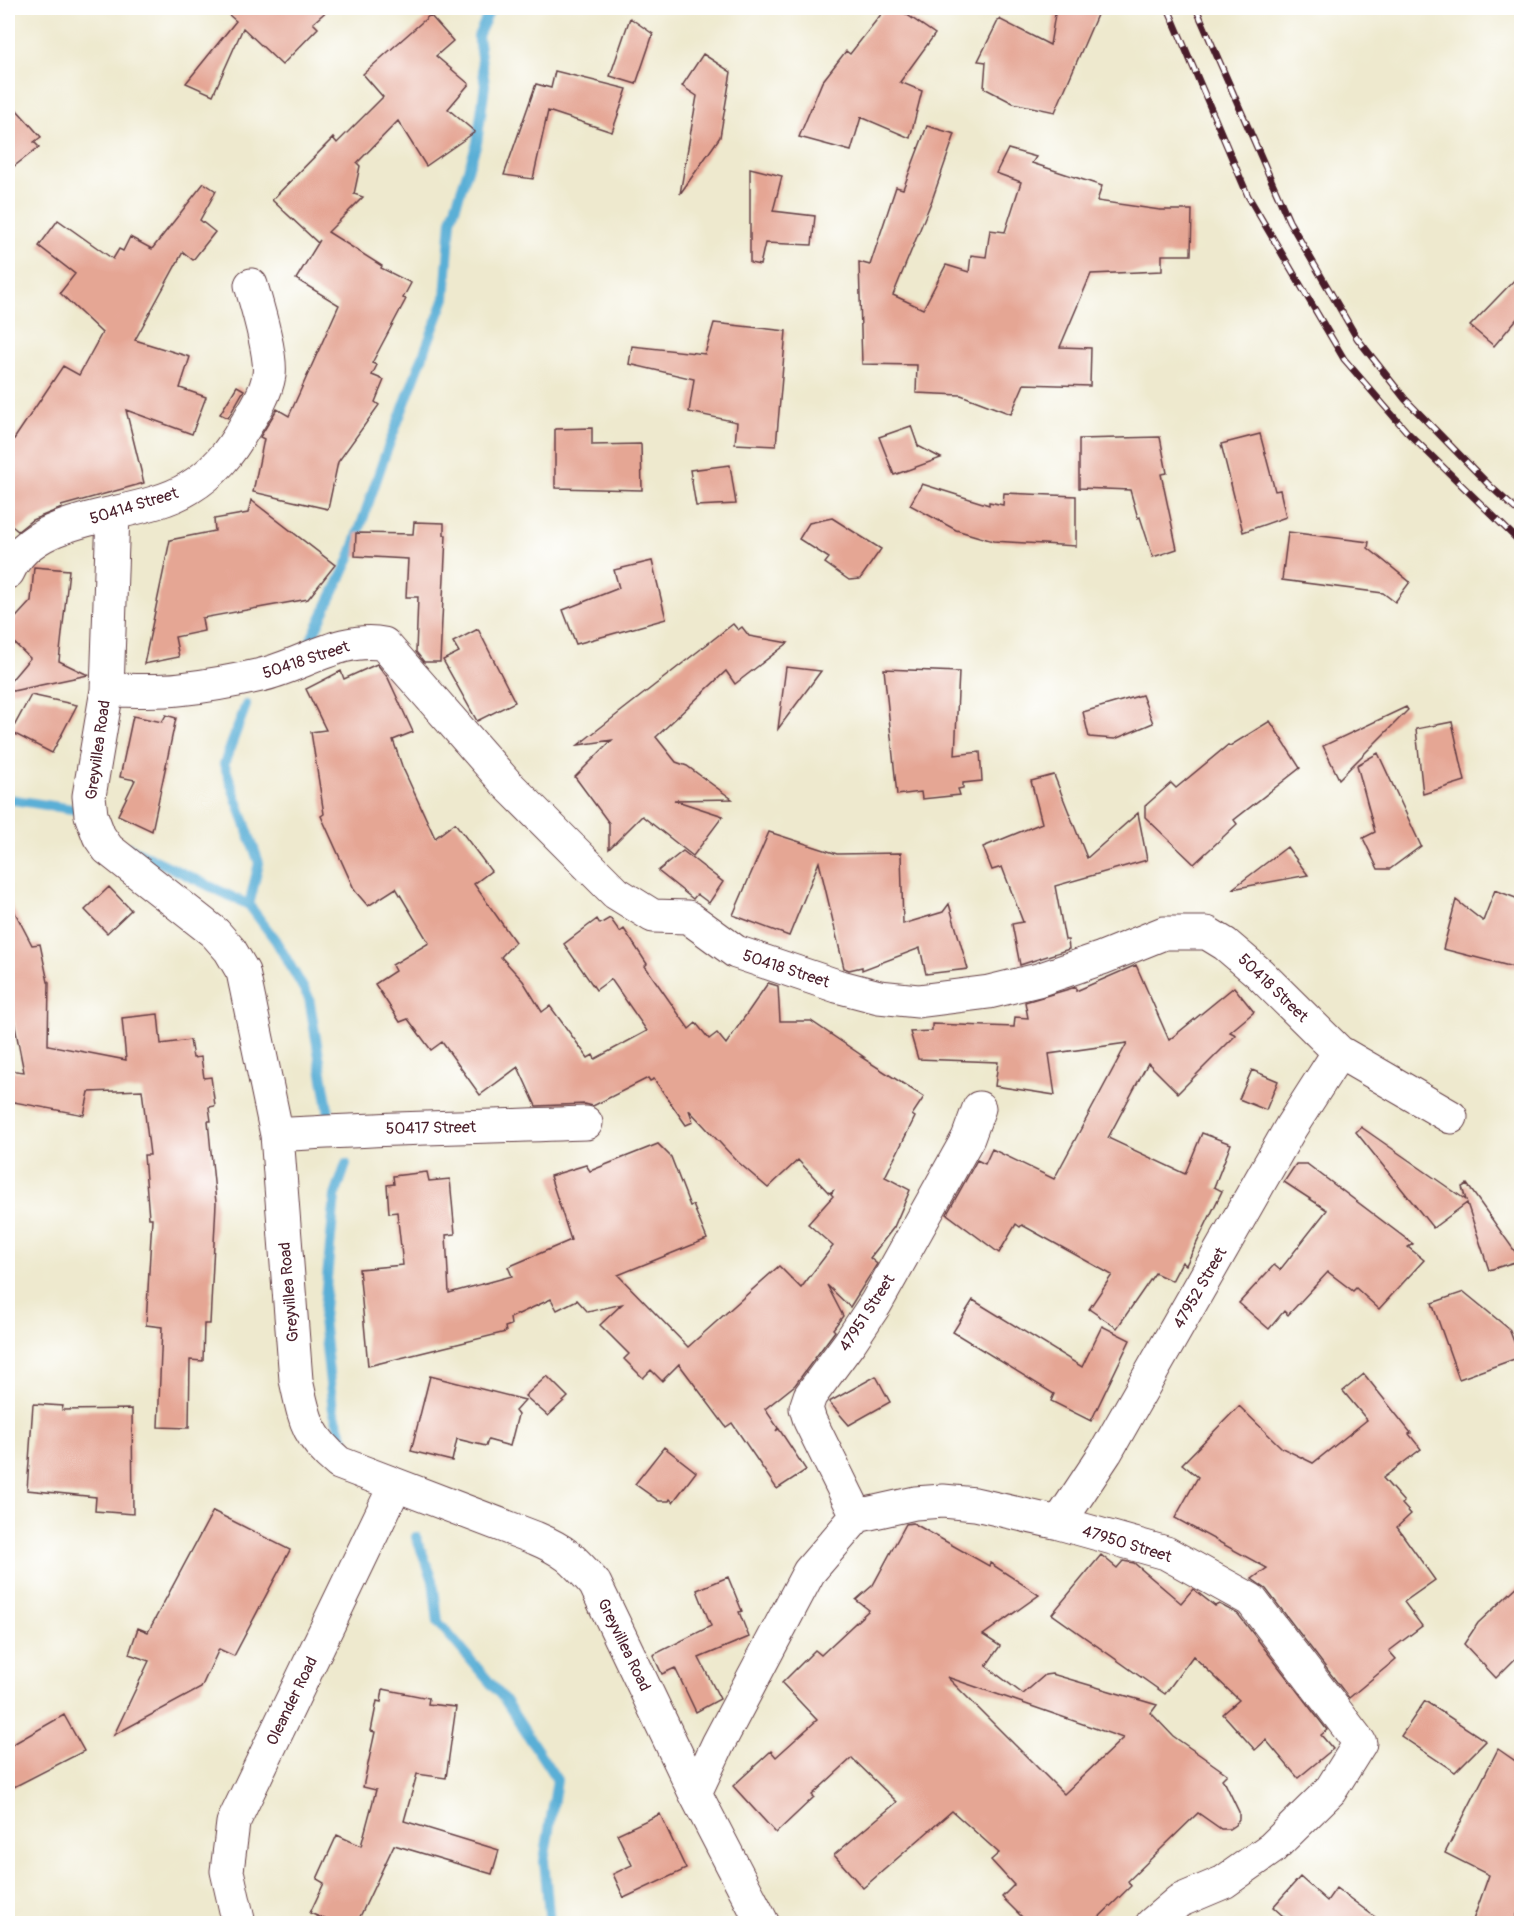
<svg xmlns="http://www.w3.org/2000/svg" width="1529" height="1931" font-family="Pangolin,sans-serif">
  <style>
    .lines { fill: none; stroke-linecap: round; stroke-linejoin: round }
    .stream { stroke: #5aafd6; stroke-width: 10 }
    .building { fill: #e5a694; fill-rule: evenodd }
    .minor-casing { stroke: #633d43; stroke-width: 35 }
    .minor { stroke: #fff; stroke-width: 33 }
    .rail-casing { stroke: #4a1f2b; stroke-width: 7 }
    .rail { stroke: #fff; stroke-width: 4.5; stroke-dasharray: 14; stroke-linecap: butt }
    .labels { text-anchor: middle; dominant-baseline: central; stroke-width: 4.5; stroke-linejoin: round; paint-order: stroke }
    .street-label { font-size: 16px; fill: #4a1f2b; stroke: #fff }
  </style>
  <rect width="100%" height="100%" fill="#fff"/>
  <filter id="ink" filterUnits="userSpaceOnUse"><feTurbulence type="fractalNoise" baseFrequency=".0167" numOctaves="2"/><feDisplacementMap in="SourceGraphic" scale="12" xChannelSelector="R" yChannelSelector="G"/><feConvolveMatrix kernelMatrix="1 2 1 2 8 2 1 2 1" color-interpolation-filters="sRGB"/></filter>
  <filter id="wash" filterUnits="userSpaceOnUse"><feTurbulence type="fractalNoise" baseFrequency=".008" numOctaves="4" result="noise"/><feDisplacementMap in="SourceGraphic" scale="24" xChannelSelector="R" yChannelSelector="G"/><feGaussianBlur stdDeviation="1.35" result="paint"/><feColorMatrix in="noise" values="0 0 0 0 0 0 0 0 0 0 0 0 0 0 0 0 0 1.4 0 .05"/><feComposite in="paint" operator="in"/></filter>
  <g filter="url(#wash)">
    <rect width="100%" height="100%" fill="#eee9ce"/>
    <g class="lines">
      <!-- stream -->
      <path class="stream" d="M 306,650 L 349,560 L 384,458 L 445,298 L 451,220 L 477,143 L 485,85 L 478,36 L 491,8
        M 246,705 L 224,764 L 259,863 L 249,905
        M 8,799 L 78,810
        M 128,847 L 249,905 L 276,941 L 309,998 L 329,1114
        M 346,1164 L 335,1196 L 323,1319 L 333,1410 L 347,1448 L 364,1457
        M 416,1537 L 433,1580 L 438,1622 L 504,1699 L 557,1780 L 544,1861 L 550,1924"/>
    </g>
    <g id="blocks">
      <!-- building -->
      <path class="building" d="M 221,8 L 330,8 L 313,23 L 318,28 L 282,65 L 243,28 L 213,95 L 186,83 L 236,21 Z
        M 886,8 L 897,8 L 935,34 L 900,82 L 922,91 L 910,138 L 861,117 L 851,151 L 799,137 L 822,82 L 846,51 L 850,54 Z
        M 1056,8 L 1100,8 L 1055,112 L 1013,103 L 984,88 L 986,62 L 978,61 L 999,19 L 1050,45 Z
        M 430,15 L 453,41 L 436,56 L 469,84 L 448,109 L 475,132 L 426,166 L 398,121 L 357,163 L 360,166 L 354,194 L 363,197 L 328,232 L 382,266 L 381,268 L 411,283 L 403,298 L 406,299 L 372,363 L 377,365 L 372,375 L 384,380 L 375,402 L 379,405 L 338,462 L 328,509 L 253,492 L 264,439 L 260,437 L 277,409 L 289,416 L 339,305 L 296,279 L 320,240 L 318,243 L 272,200 L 333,138 L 337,143 L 383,97 L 363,74 Z
        M 630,18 L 653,34 L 636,84 L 610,76 Z
        M 703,54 L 731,72 L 720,137 L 680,194 L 697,96 L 682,86 Z
        M 555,71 L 627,89 L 612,132 L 548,111 L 533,179 L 504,175 L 536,84 L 551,88 Z
        M 8,100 L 41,137 L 34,142 L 39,147 L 8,171 Z
        M 927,126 L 955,134 L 932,200 L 893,295 L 923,309 L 946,265 L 969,272 L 971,255 L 986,257 L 990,230 L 1005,232 L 1021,182 L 996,173 L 1008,149 L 1036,157 L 1032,163 L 1102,186 L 1097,201 L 1160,210 L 1192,210 L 1191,255 L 1162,255 L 1162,271 L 1091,274 L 1060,347 L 1091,348 L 1090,386 L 1024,384 L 1011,414 L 961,395 L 916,393 L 917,365 L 862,364 L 859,262 L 870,265 L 896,187 L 903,189 Z
        M 750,168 L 782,176 L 773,211 L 815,216 L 812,245 L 765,243 L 760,265 L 750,263 Z
        M 204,183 L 216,191 L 200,220 L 215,232 L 193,260 L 183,252 L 135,340 L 190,357 L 180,388 L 206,397 L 192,434 L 126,410 L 144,483 L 61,506 L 62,508 L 32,520 L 18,531 L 8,523 L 8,448 L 63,366 L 79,375 L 102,333 L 60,293 L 75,274 L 39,246 L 58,220 L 113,259 L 119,249 L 123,251 L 130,237 L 152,249 Z
        M 1521,273 L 1521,314 L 1494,346 L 1470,326 Z
        M 714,323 L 786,331 L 776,446 L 735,444 L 737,422 L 689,412 L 694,379 L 629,364 L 632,346 L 705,354 Z
        M 237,386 L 244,390 L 228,418 L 220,414 Z
        M 911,426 L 918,446 L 941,458 L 894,475 L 879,437 Z
        M 592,428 L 592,445 L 641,444 L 642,490 L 555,488 L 555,429 Z
        M 1260,434 L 1275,491 L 1280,490 L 1286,517 L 1243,532 L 1221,444 Z
        M 1160,437 L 1167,473 L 1161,474 L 1177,549 L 1153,557 L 1140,517 L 1138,518 L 1130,490 L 1079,488 L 1079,439 Z
        M 730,465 L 736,504 L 696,506 L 690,470 Z
        M 922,484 L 989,505 L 989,502 L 1003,505 L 1004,493 L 1076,496 L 1076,546 L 993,541 L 956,530 L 910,505 Z
        M 251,500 L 335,565 L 308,599 L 202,618 L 204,631 L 175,637 L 179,657 L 144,664 L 170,540 L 215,531 L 214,519 L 248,513 Z
        M 832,518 L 881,549 L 860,579 L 849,580 L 825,563 L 829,558 L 799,539 L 809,523 Z
        M 414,522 L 444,523 L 444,535 L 446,535 L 440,662 L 424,662 L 416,652 L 418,597 L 406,597 L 408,559 L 355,556 L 356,533 L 413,534 Z
        M 1288,532 L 1369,542 L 1368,548 L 1410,582 L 1395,602 L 1383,593 L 1282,580 Z
        M 652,561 L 666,619 L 576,644 L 563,610 L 619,588 L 614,570 Z
        M 34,567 L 69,570 L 59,661 L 88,675 L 8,692 L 8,684 L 30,658 L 8,637 L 8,626 L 31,601 Z
        M 733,624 L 738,630 L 742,627 L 749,636 L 788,643 L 735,684 L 726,671 L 656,737 L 676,762 L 687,766 L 732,799 L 674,800 L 723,816 L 693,856 L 642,816 L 609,849 L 609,823 L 575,777 L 612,740 L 578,745 Z
        M 478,629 L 515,702 L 477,721 L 443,660 L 459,652 L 453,642 Z
        M 377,664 L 388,678 L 413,732 L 393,740 L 402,766 L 435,838 L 455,823 L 491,871 L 474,884 L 515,942 L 501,957 L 523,981 L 542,1012 L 550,1006 L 588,1058 L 593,1055 L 595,1059 L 647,1031 L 611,979 L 596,990 L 564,944 L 597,919 L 600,924 L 610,918 L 620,932 L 624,929 L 647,964 L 645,966 L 689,1029 L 696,1023 L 709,1039 L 717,1033 L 726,1044 L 768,983 L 778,986 L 780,1021 L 811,1021 L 864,1057 L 861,1057 L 924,1097 L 912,1115 L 915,1117 L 885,1177 L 910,1190 L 894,1227 L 870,1258 L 877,1264 L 850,1307 L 827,1285 L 843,1316 L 833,1329 L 835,1331 L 795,1385 L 765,1409 L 778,1428 L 776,1431 L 779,1429 L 806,1470 L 777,1489 L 732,1423 L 726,1427 L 679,1364 L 662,1381 L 651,1370 L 643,1378 L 624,1359 L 629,1354 L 600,1325 L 622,1304 L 588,1312 L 577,1300 L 557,1310 L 551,1299 L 510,1318 L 511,1325 L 505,1327 L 506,1332 L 368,1366 L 359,1269 L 403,1265 L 397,1212 L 389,1213 L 387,1185 L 394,1184 L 393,1176 L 427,1172 L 429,1181 L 450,1179 L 455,1234 L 446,1235 L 449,1293 L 512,1276 L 508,1267 L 571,1240 L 550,1176 L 586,1165 L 590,1171 L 658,1144 L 671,1157 L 690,1206 L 693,1205 L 707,1239 L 618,1275 L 688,1347 L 779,1266 L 801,1288 L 833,1246 L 808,1224 L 833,1196 L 831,1194 L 833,1191 L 829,1193 L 798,1160 L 768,1188 L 738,1162 L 689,1110 L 693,1122 L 686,1125 L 654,1079 L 650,1081 L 648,1078 L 593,1106 L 585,1104 L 536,1106 L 518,1067 L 480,1095 L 442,1042 L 431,1050 L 408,1019 L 400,1022 L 375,984 L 395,971 L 392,965 L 429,943 L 396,888 L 368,906 L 355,891 L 321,816 L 324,814 L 311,732 L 326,730 L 306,689 L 341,671 L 344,679 Z
        M 786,667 L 821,671 L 778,729 Z
        M 884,669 L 959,672 L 955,755 L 980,752 L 982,781 L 963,783 L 963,788 L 958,789 L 960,795 L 922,799 L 921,792 L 897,795 Z
        M 31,695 L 77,705 L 52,753 L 11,732 Z
        M 1142,695 L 1153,723 L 1115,739 L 1089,737 L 1083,712 Z
        M 1406,707 L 1408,710 L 1339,779 L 1323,746 Z
        M 166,715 L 176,718 L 152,831 L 118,815 L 135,780 L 120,777 L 133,716 L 162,722 Z
        M 1270,721 L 1300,768 L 1234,820 L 1237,824 L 1194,864 L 1145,817 L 1145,806 L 1171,783 L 1176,788 L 1228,745 L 1230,746 Z
        M 1452,722 L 1465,781 L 1423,794 L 1416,729 Z
        M 1378,753 L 1421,846 L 1390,869 L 1378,869 L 1363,838 L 1375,832 L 1357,765 Z
        M 1054,775 L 1087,858 L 1138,813 L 1147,860 L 1055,886 L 1065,940 L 1068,940 L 1069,949 L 1020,965 L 1012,924 L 1023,922 L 1002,867 L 992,870 L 983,847 L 1042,823 L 1031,781 Z
        M 769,832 L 837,854 L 901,853 L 903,924 L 943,912 L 949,904 L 968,969 L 926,974 L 920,948 L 862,970 L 862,967 L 849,970 L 844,968 L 819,862 L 789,936 L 733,915 Z
        M 1287,847 L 1308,875 L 1232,889 Z
        M 683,851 L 723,882 L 709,903 L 697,894 L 693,899 L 658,871 Z
        M 109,887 L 131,910 L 107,933 L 85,910 Z
        M 1495,890 L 1521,900 L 1521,969 L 1443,949 L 1456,900 L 1483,921 Z
        M 8,899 L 32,945 L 40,944 L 48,982 L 49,982 L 48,1045 L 126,1060 L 122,1018 L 158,1014 L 161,1044 L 190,1040 L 193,1058 L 201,1057 L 204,1078 L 211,1077 L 215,1106 L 209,1107 L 211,1121 L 208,1121 L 216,1203 L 210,1324 L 204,1324 L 203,1361 L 190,1360 L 189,1428 L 158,1427 L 162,1327 L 146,1325 L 152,1218 L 149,1218 L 144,1155 L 150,1155 L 142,1090 L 89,1092 L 84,1115 L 8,1101 L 8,1070 L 24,1072 L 8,991 Z
        M 1136,965 L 1169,1040 L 1234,987 L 1254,1012 L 1230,1032 L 1236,1035 L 1178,1093 L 1148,1063 L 1108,1138 L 1185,1174 L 1202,1133 L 1231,1144 L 1214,1187 L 1222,1191 L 1186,1265 L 1182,1262 L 1172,1281 L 1155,1273 L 1117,1328 L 1089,1309 L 1112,1275 L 1022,1225 L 1020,1227 L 1016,1224 L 999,1253 L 947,1214 L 977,1160 L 985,1164 L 992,1149 L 1054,1179 L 1127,1043 L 1049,1054 L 1055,1095 L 995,1086 L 998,1062 L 918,1059 L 910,1032 L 932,1031 L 932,1024 L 1014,1027 L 1015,1017 L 1028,1018 L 1025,1002 L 1076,987 L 1076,991 Z
        M 1252,1070 L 1278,1081 L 1266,1110 L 1239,1099 Z
        M 1361,1127 L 1466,1200 L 1462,1187 L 1467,1184 L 1521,1260 L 1489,1270 L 1467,1203 L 1433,1228 L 1356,1132 Z
        M 1296,1164 L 1307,1164 L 1413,1244 L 1408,1247 L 1424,1260 L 1379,1309 L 1356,1288 L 1353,1291 L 1328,1272 L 1288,1315 L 1284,1311 L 1269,1329 L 1239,1303 L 1274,1265 L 1280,1270 L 1327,1210 L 1284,1182 Z
        M 1464,1292 L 1509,1329 L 1520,1357 L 1459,1379 L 1432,1303 Z
        M 973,1300 L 1082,1367 L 1102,1326 L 1130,1340 L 1091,1421 L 1051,1401 L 1054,1394 L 953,1332 Z
        M 1364,1374 L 1411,1433 L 1409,1434 L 1421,1449 L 1383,1478 L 1404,1502 L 1402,1504 L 1411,1514 L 1397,1527 L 1435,1580 L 1404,1602 L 1422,1626 L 1389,1651 L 1396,1659 L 1349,1698 L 1266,1589 L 1252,1579 L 1267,1568 L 1175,1518 L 1198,1477 L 1182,1464 L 1239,1406 L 1282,1448 L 1313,1463 L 1367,1420 L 1343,1391 Z
        M 430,1376 L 525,1400 L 515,1411 L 518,1415 L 510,1446 L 488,1440 L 486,1446 L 457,1439 L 452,1461 L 411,1451 Z
        M 547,1376 L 568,1397 L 548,1416 L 525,1396 Z
        M 876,1376 L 890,1402 L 849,1425 L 829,1402 Z
        M 33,1404 L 63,1406 L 62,1410 L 132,1409 L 133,1514 L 95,1511 L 96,1497 L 27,1490 Z
        M 664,1447 L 696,1472 L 673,1502 L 670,1499 L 669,1501 L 659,1501 L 635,1484 Z
        M 213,1511 L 290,1550 L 234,1656 L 219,1649 L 201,1688 L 114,1735 L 149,1661 L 129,1654 L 138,1628 L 148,1632 Z
        M 913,1523 L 989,1566 L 990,1563 L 1039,1595 L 983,1635 L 1000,1646 L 986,1666 L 1023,1694 L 1045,1675 L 1052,1674 L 1157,1705 L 1151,1713 L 1173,1736 L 1227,1774 L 1222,1779 L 1225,1783 L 1239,1812 L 1239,1819 L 1235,1825 L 1229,1829 L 1221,1829 L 1198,1813 L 1128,1881 L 1131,1886 L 1093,1923 L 1028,1923 L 1002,1897 L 1014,1885 L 991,1860 L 999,1853 L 952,1811 L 863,1888 L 834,1855 L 897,1802 L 852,1758 L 812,1795 L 814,1797 L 776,1833 L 733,1786 L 771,1751 L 776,1757 L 817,1720 L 782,1683 L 815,1650 L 821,1655 L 869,1610 L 856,1600 L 873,1585 L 906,1524 ZM 947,1677 L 1014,1700 L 1123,1738 L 1064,1794 Z
        M 1101,1555 L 1117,1568 L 1123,1561 L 1134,1563 L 1181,1603 L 1193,1589 L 1215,1606 L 1219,1604 L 1238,1614 L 1327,1730 L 1321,1735 L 1333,1749 L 1298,1778 L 1266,1740 L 1255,1750 L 1223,1714 L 1239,1700 L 1193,1656 L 1165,1694 L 1052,1614 Z
        M 728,1577 L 742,1611 L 739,1612 L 749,1637 L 699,1658 L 720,1699 L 696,1712 L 675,1668 L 662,1674 L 653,1655 L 711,1626 L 697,1590 Z
        M 1521,1583 L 1521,1653 L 1496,1678 L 1464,1644 L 1478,1623 Z
        M 383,1689 L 429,1698 L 428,1704 L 456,1707 L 446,1778 L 417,1774 L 404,1821 L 499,1850 L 492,1874 L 394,1845 L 357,1923 L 334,1923 L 310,1913 L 324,1883 L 317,1879 L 337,1835 L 361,1846 L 376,1790 L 363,1787 L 375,1732 L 371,1731 L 377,1701 L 381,1702 Z
        M 1425,1701 L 1486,1741 L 1455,1772 L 1401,1736 Z
        M 64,1715 L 84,1751 L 8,1790 L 8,1747 Z
        M 1498,1749 L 1521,1765 L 1521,1904 L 1514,1923 L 1472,1923 L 1489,1875 L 1445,1853 Z
        M 660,1814 L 686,1869 L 624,1898 L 613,1874 L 632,1865 L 617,1834 Z
        M 1300,1877 L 1327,1901 L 1336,1888 L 1383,1923 L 1291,1923 L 1273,1907 Z"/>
    </g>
  </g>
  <g filter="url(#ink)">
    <use href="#blocks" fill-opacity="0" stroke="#633d43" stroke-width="1.5"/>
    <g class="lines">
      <defs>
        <path id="minor" d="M 113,513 L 107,690 L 89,796 L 91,815 L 99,836 L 108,849 L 215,933 L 230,950 L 243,972 L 277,1135 L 296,1380 C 305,1420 306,1435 339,1463 L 535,1538 C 566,1551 573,1559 595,1584 L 695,1793 L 763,1924
          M 8,572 C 35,510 138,520 189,488 C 214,473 230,453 244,428 C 254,412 266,394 269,375 C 272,355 257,306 251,285
          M 107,690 C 131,690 156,692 180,689 C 207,686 235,681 261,675 C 301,666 343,635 384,644 L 506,783 L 616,893 L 653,916 L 688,917 L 736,952 L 837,986 L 879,997 L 918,1001 L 989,992 L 1038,980 L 1102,958 L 1164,933 L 1207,933 L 1225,944 L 1259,973 L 1339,1052 L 1451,1117
          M 277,1135 C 380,1128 483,1127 586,1123
          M 857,1516 L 810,1421 L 806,1408 L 810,1396 L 850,1342 L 876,1303 L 968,1138 L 979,1108
          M 1059,1523 L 1106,1452 L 1291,1127 L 1339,1052
          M 695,1793 L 718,1744 L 809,1572 L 857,1516 L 915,1503 L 943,1501 L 975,1504 L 1059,1523 L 1166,1553 L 1251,1600 L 1360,1743 L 1330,1791 L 1272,1848 L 1224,1882 L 1179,1901 L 1152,1924
          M 239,1924 L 227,1871 L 233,1823 L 395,1486"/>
      </defs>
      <!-- minor casing -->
      <use href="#minor" class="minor-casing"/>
      <!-- minor -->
      <use href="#minor" class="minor"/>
      <defs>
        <path id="rail" d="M 1168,8 L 1248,196 L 1344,359 L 1407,432 L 1522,544
          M 1196,8 L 1289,221 L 1357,338 L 1405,399 L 1490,486 L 1522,515"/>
      </defs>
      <!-- rail casing -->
      <use href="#rail" class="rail-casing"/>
      <!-- rail -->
      <use href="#rail" class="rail"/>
    </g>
  </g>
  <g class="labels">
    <!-- street labels -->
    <g class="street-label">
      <text transform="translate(134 506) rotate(-17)">50414 Street</text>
      <text transform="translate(306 660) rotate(-18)">50418 Street</text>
      <text transform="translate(98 750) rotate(-82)">Greyvillea Road</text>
      <text transform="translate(786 969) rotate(18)">50418 Street</text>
      <text transform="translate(1273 988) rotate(44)">50418 Street</text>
      <text transform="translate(431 1128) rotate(-1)">50417 Street</text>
      <text transform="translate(1200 1288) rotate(-60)">47952 Street</text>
      <text transform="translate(289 1292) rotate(-95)">Greyvillea Road</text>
      <text transform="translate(867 1313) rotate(-57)">47951 Street</text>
      <text transform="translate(1127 1544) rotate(17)">47950 Street</text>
      <text transform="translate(624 1645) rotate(64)">Greyvillea Road</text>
      <text transform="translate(292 1701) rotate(-64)">Oleander Road</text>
    </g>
  </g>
  <!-- margin -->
  <rect width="1529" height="1931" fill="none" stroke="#fff" stroke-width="30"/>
</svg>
